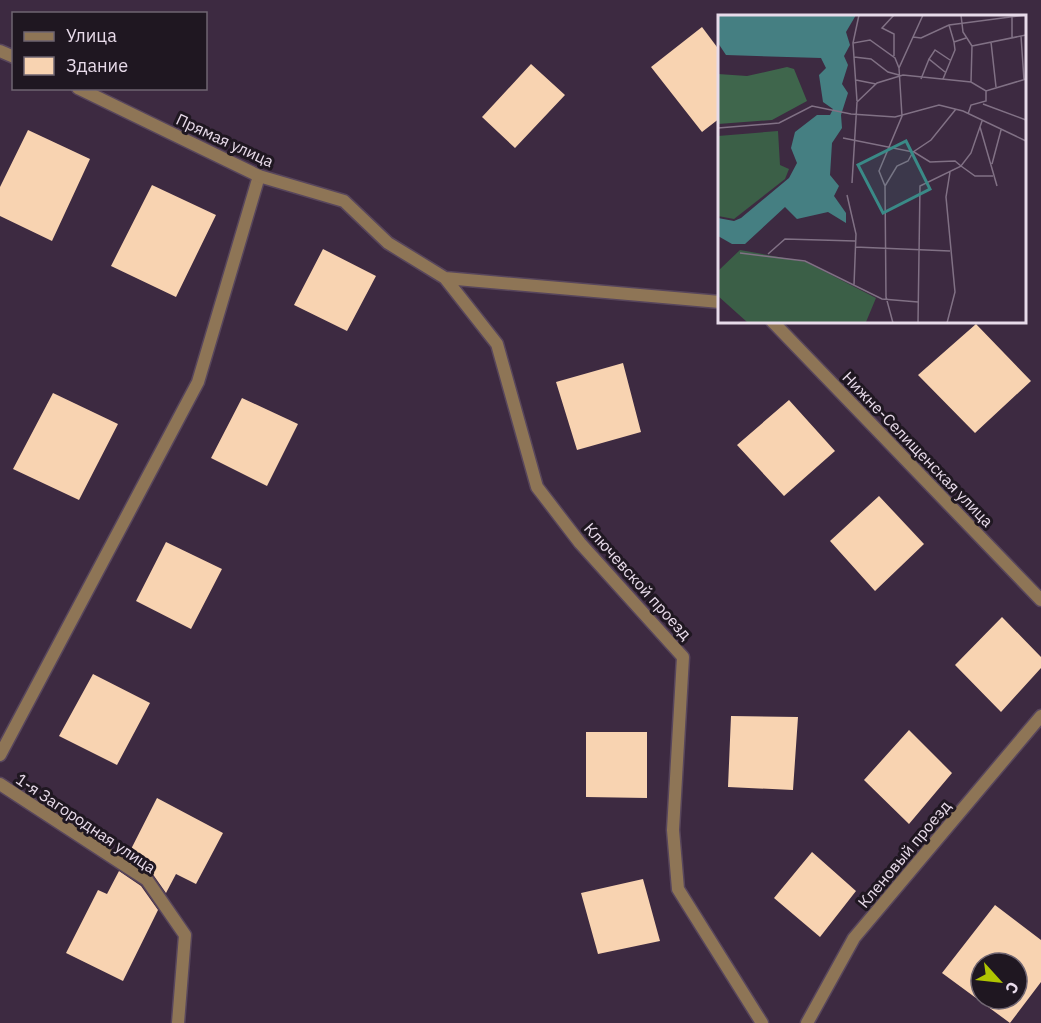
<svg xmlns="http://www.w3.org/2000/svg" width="1041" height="1023" font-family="'IBM Plex Sans',sans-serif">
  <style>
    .building { fill: #f8d3b1; fill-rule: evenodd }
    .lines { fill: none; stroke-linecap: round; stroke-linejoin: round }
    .lane-casing { stroke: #58465c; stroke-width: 15 }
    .street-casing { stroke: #58465c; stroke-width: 15 }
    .lane { stroke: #8e7556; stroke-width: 12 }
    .street { stroke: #8e7556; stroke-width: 12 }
    .labels { text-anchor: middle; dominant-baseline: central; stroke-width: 6; stroke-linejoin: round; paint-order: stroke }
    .street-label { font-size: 16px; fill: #e8dbea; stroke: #1f1721 }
    .inset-road { fill: none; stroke: #817185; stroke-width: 1.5 }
    .view { fill: #3a8a87; fill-opacity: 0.15; stroke: #3a8a87; stroke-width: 3 }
    .inset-edge { fill: none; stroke: #e8dbea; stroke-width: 3 }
  </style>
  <rect width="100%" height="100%" fill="#3d2a41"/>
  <!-- building -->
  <path class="building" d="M 702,27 L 720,51 L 720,118 L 702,132 L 651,67 Z
    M 531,64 L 565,95 L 515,148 L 482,117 Z
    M 28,130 L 90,159 L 52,241 L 0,216 L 0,187 Z
    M 152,185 L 216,215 L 176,297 L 111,266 Z
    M 323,249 L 376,276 L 347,331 L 294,305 Z
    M 976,324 L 1031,381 L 975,433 L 918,375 Z
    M 623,363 L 641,432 L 577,450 L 556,382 Z
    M 53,393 L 118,424 L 79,500 L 13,469 Z
    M 242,398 L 298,424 L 267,486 L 211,458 Z
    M 789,400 L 835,451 L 784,496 L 737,445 Z
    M 879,496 L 924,544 L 875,591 L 830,541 Z
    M 166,542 L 222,569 L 191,629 L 136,601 Z
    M 1002,617 L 1041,657 L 1041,668 L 1001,712 L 955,665 Z
    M 93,674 L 150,703 L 117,765 L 59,736 Z
    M 731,716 L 798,717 L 793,790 L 728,787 Z
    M 909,730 L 952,773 L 909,824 L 864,780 Z
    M 586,732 L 647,732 L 647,798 L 586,797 Z
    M 157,798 L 223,833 L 196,884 L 176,874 L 166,893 L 152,873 L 127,857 Z
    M 812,852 L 856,891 L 820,937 L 774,898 Z
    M 119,871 L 141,886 L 158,910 L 123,981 L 66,953 L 98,890 L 107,894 Z
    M 643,879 L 660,941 L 598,954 L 581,893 Z
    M 995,905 L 1041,940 L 1041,982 L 1010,1023 L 942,973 ZM 981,963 L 1017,963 L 1017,999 L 981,999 Z"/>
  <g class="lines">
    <defs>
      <path id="lane" d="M 0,755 L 198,382 L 259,176"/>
      <path id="street" d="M 0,51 L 14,57
        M 78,88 L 259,176 L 344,201 L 388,243 L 445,278 L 497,344 L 537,487 L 580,543 L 683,657 L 673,830 L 678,889 L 762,1023
        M 445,278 L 720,302
        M 772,321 L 1041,600
        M 0,784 L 147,880 L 185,935 L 178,1023
        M 807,1023 L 854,938 L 1041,716"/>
    </defs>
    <!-- lane casing -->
    <use href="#lane" class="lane-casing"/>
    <!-- street casing -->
    <use href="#street" class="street-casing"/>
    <!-- lane -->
    <use href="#lane" class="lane"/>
    <!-- street -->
    <use href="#street" class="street"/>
  </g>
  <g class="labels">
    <!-- street labels -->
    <g class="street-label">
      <text transform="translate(225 140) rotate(25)">Прямая улица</text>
      <text transform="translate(918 449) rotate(46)">Нижне-Селищенская улица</text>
      <text transform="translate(638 581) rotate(48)">Ключевской проезд</text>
      <text transform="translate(86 823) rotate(34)">1-я Загородная улица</text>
      <text transform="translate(904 854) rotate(-50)">Кленовый проезд</text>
    </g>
  </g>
  <!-- overview -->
  <g transform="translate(718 15)">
    <rect width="308" height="308" fill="#3d2a41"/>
    <path d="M 60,116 L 62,150 L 71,154 L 67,164 L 16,204 L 0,201 L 0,121 ZM 22,235 L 88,247 L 158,283 L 148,307 L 29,307 L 0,281 L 0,256 Z" fill="#3b5f47"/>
    <path d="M 69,52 L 76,54 L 89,86 L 54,105 L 0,109 L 0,59 L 29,61 Z" fill="#3f664c"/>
    <path d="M 0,0 L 138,0 L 128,17 L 132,30 L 126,41 L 130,50 L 124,69 L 130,78 L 123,100 L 124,113 L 114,128 L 112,160 L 121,171 L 116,181 L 128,198 L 128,208 L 110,197 L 79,204 L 67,192 L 27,229 L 14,229 L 0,221 L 0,203 L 16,206 L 23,203 L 71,163 L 79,148 L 73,133 L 77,117 L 99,100 L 112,100 L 115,94 L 105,87 L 101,60 L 108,53 L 103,43 L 8,40 L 0,28 Z" fill="#457f82"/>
    <path class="inset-road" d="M 243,0 L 245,17 L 254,31M 294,2 L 294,22M 231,10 L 236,27 L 248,23M 303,21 L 306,65M 195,22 L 203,23 L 231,10 L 308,0M 273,27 L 278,72M 135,28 L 141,0M 254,31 L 308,20M 176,41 L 176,19 L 164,13 L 176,0M 136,42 L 153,44 L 170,57 L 181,60M 227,57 L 211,44 L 217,35 L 232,45M 203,64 L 211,44M 225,64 L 237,35 L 236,27M 138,65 L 158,69M 253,67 L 254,31M 139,86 L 135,28 L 152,25 L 177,43 L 181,53M 265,89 L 308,105M 250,99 L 253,90 L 268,86 L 268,76M 262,112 L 279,171M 0,113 L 61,108 L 94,91 L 133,99 L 177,102 L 221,90 L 245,96 L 308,126M 125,123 L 195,137 L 213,125 L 238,94M 196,137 L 212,147 L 237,146 L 243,151 L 253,138 L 264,106M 274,149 L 283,115M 134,168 L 139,87 L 159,68 L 185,60 L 253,67 L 268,76 L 308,64M 167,171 L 179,151 L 190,146 L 195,137M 129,180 L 138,219 L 136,270M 137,232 L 232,236M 22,238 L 87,246 L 164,284 L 200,287M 50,239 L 67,224 L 137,226M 175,308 L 168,282 L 167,171 L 161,156 L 184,101 L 181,53 L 205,0M 200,308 L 202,171 L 243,151 L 257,161 L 275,161M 229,308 L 237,277 L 228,182 L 232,157"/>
    <path class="view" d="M 188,126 L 212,174 L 165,198 L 140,150 Z"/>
    <rect width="308" height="308" class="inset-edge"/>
  </g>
  <!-- legend -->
  <rect x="12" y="12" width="195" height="78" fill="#1f1721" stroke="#6f6571" stroke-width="1.5"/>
  <rect x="24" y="32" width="30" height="9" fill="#8e7556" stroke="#6f6571" stroke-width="1.5"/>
  <text x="66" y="42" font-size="18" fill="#e8dbea">Улица</text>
  <rect x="24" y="57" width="30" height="18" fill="#f8d3b1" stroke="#6f6571" stroke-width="1.5"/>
  <text x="66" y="72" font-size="18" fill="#e8dbea">Здание</text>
  <!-- north arrow -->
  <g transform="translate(999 981) rotate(117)"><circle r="28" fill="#1f1721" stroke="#6f6571" stroke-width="1.5"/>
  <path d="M0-4.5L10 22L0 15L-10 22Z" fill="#b0c502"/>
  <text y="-9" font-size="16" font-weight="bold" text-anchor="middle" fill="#e8dbea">С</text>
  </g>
</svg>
